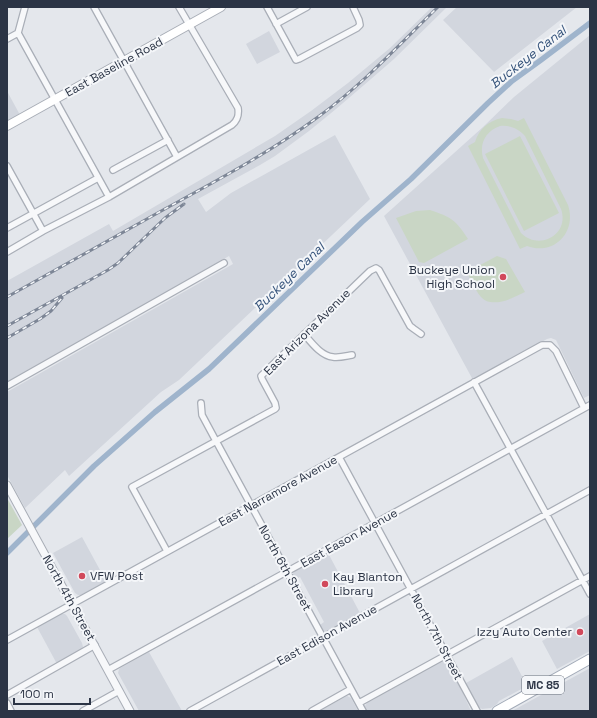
<svg xmlns="http://www.w3.org/2000/svg" width="597" height="718" font-family="'Space Grotesk',sans-serif">
  <style>
    .built { fill: #d2d6de }
    .pitch { fill: #c9d6c5; fill-rule: evenodd }
    .lines { fill: none; stroke-linecap: round; stroke-linejoin: round }
    .canal { stroke: #9fb4cc; stroke-width: 5.5 }
    .minor-casing { stroke: #a9aeb7; stroke-width: 8 }
    .tertiary-casing { stroke: #a9aeb7; stroke-width: 9 }
    .secondary-casing { stroke: #a9aeb7; stroke-width: 10 }
    .primary-casing { stroke: #a3abb8; stroke-width: 11 }
    .minor { stroke: #f7f8fa; stroke-width: 5.5 }
    .tertiary { stroke: #f7f8fa; stroke-width: 7 }
    .secondary { stroke: #fff; stroke-width: 8 }
    .primary { stroke: #fff; stroke-width: 9 }
    .rail-casing { stroke: #7d8696; stroke-width: 3 }
    .rail { stroke: #f4f6f9; stroke-width: 1.5; stroke-dasharray: 4.5; stroke-linecap: butt }
    .poi-dot { fill: #d1495b; stroke: #f4f6f9; stroke-width: 1.5 }
    .labels { text-anchor: middle; dominant-baseline: central; stroke-width: 4; stroke-linejoin: round; paint-order: stroke }
    .shield { fill: #f4f6f9; stroke: #676e7b; stroke-width: 1 }
    .shield-label { font-size: 11px; font-weight: bold; fill: #2b3445 }
    .street-label { font-size: 12px; fill: #2b3445; stroke: #f4f6f9 }
    .poi-label { font-size: 12px; fill: #2b3445; stroke: #f4f6f9; text-anchor: end }
    .water-label { font-size: 13px; font-style: italic; fill: #34527a; stroke: #f4f6f9 }
  </style>
  <rect width="100%" height="100%" fill="#e4e7ec"/>
  <!-- built -->
  <path class="built" d="M 432,7 L 447,7 L 394,59 L 371,79 L 336,109 L 309,131 L 275,156 L 260,165 L 198,199 L 206,212 L 231,193 L 335,135 L 370,199 L 179,380 L 161,392 L 69,476 L 65,470 L 25,508 L 7,475 L 7,392 L 233,264 L 229,256 L 7,383 L 7,281 L 109,224 L 113,231 L 275,136 L 311,111 L 348,83 L 390,48 Z
    M 457,7 L 577,7 L 494,72 L 443,20 Z
    M 269,31 L 280,52 L 257,64 L 246,44 Z
    M 590,35 L 590,395 L 584,398 L 556,340 L 551,338 L 547,339 L 473,380 L 384,216 L 483,127 L 514,97 Z
    M 7,91 L 20,115 L 7,122 Z
    M 82,537 L 106,581 L 81,595 L 78,595 L 75,593 L 53,553 Z
    M 328,553 L 360,613 L 327,632 L 322,630 L 320,625 L 324,622 L 300,577 L 295,579 L 293,577 L 293,574 L 294,572 Z
    M 61,614 L 65,614 L 67,616 L 82,643 L 83,647 L 81,650 L 57,664 L 37,627 Z
    M 590,614 L 590,651 L 557,669 L 542,641 Z
    M 149,652 L 182,711 L 139,711 L 118,673 L 119,669 L 122,667 Z
    M 512,657 L 527,686 L 499,701 L 497,704 L 491,708 L 482,709 L 479,707 L 466,683 Z
    M 442,662 L 444,662 L 447,663 L 458,682 L 462,691 L 471,711 L 366,711 L 365,706 L 367,703 Z
    M 590,668 L 590,711 L 512,711 Z
    M 347,696 L 351,698 L 358,711 L 317,711 L 325,708 Z"/>
  <!-- pitch -->
  <path class="pitch" d="M 502,118 L 511,119 L 518,121 L 524,118 L 568,205 C 577,232 554,256 527,246 L 520,249 L 468,146 L 475,142 C 479,129 488,121 502,118 ZM 500,126 C 510,125 518,128 525,136 L 561,209 C 570,235 539,251 521,233 L 483,158 C 479,143 486,131 500,126 Z
    M 520,136 L 559,213 L 524,231 L 485,154 Z
    M 430,210 C 451,217 456,220 468,239 L 424,263 L 419,262 L 396,218 L 416,211 Z
    M 497,256 L 506,259 L 525,292 C 513,298 492,309 481,297 C 475,290 471,280 467,272 Z
    M 7,498 L 22,525 L 7,539 Z"/>
  <g class="lines">
    <!-- canal -->
    <path class="canal" d="M 7,553 L 94,466 L 155,412 L 209,369 L 362,222 L 411,179 L 488,103 L 512,81 L 541,60 L 590,23"/>
    <defs>
      <path id="minor" d="M 94,7 L 177,157
        M 267,7 L 296,60 L 299,59 L 357,28 L 360,25 L 359,20 L 353,7
        M 276,24 L 307,7
        M 18,33 L 109,197
        M 18,33 L 25,7
        M 7,39 L 18,33
        M 7,166 L 43,231
        M 113,170 L 168,140
        M 7,228 L 98,178
        M 7,252 L 43,231 L 109,197 L 232,125 C 238,120 239,115 238,108 L 179,7
        M 304,334 C 311,342 321,356 333,357 C 339,358 346,356 352,355
        M 474,382 L 590,594
        M 7,386 L 224,263
        M 201,403 L 202,415 L 216,441 L 363,711
        M 339,457 L 477,711
        M 167,551 L 132,487 L 275,409 L 276,408 L 275,403 L 262,379 L 261,376 L 263,374 L 370,271 L 376,268 L 379,270 L 410,326 L 414,329 L 421,334
        M 7,640 L 542,345 L 550,345 L 556,351 L 584,408
        M 108,670 L 590,405
        M 7,695 L 95,645
        M 7,703 L 11,711
        M 359,703 L 590,576
        M 83,711 L 119,691
        M 190,711 L 590,490
        M 312,711 L 351,689"/>
      <path id="tertiary" d="M 7,485 L 130,711"/>
      <path id="secondary" d="M 7,126 L 221,7"/>
      <path id="primary" d="M 497,711 L 590,659"/>
    </defs>
    <!-- minor casing -->
    <use href="#minor" class="minor-casing"/>
    <!-- tertiary casing -->
    <use href="#tertiary" class="tertiary-casing"/>
    <!-- secondary casing -->
    <use href="#secondary" class="secondary-casing"/>
    <!-- primary casing -->
    <use href="#primary" class="primary-casing"/>
    <!-- minor -->
    <use href="#minor" class="minor"/>
    <!-- tertiary -->
    <use href="#tertiary" class="tertiary"/>
    <!-- secondary -->
    <use href="#secondary" class="secondary"/>
    <!-- primary -->
    <use href="#primary" class="primary"/>
    <defs>
      <path id="rail" d="M 7,297 C 59,268 111,239 163,210 C 216,181 269,153 318,117 C 362,85 399,45 438,7
        M 7,326 L 108,270 L 118,263 L 165,218 L 184,204
        M 7,338 L 40,319 L 51,311 L 62,298"/>
    </defs>
    <!-- rail casing -->
    <use href="#rail" class="rail-casing"/>
    <!-- rail -->
    <use href="#rail" class="rail"/>
  </g>
  <!-- markers -->
  <g class="poi-dot">
    <circle cx="503" cy="277" r="4"/>
    <circle cx="82" cy="576" r="4"/>
    <circle cx="325" cy="584" r="4"/>
    <circle cx="580" cy="632" r="4"/>
  </g>
  <g class="labels">
    <!-- shield labels -->
    <rect class="shield" x="522" y="676" width="42" height="18" rx="3"/>
    <g class="shield-label">
      <text x="543" y="685">MC 85</text>
    </g>
    <!-- street labels -->
    <g class="street-label">
      <text transform="translate(114 67) rotate(-29)">East Baseline Road</text>
      <text transform="translate(307 332) rotate(-45)">East Arizona Avenue</text>
      <text transform="translate(278 491) rotate(-29)">East Narramore Avenue</text>
      <text transform="translate(349 538) rotate(-29)">East Eason Avenue</text>
      <text transform="translate(285 568) rotate(61)">North 6th Street</text>
      <text transform="translate(69 598) rotate(61)">North 4th Street</text>
      <text transform="translate(327 635) rotate(-29)">East Edison Avenue</text>
      <text transform="translate(437 637) rotate(62)">North 7th Street</text>
    </g>
    <!-- poi labels -->
    <g class="poi-label">
      <text x="495" y="270">Buckeye Union<tspan x="495" dy="14">High School</tspan></text>
      <text x="90" y="576" text-anchor="start">VFW Post</text>
      <text x="333" y="577" text-anchor="start">Kay Blanton<tspan x="333" dy="14">Library</tspan></text>
      <text x="572" y="632">Izzy Auto Center</text>
    </g>
    <!-- water labels -->
    <g class="water-label">
      <text transform="translate(528 57) rotate(-38)">Buckeye Canal</text>
      <text transform="translate(289 277) rotate(-44)">Buckeye Canal</text>
    </g>
  </g>
  <!-- border -->
  <rect width="597" height="718" fill="none" stroke="#2b3445" stroke-width="16"/>
  <!-- scale -->
  <path d="M14 698v6h76v-6" fill="none" stroke="#2b3445" stroke-width="2"/>
  <text x="20" y="698" font-size="12" fill="#2b3445" stroke="#f4f6f9" stroke-width="3" paint-order="stroke">100 m</text>
</svg>
